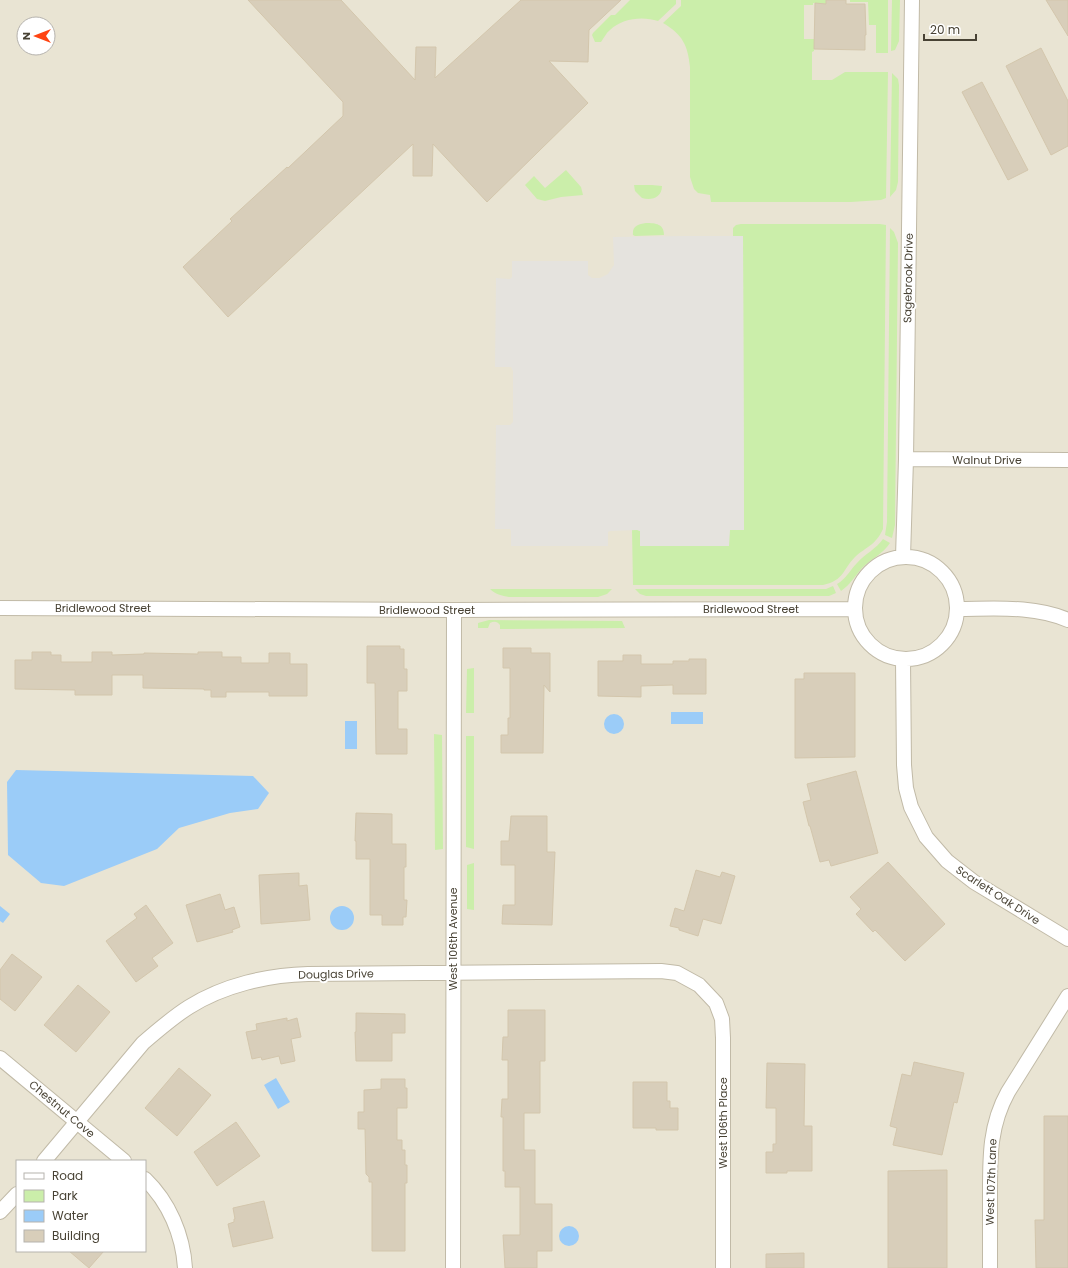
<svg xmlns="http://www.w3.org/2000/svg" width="1068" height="1268" font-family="Poppins,sans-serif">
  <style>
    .residential { fill: #e9e4d3; fill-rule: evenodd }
    .green { fill: #cbeeaa }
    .parking { fill: #e5e3de }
    .water { fill: #9bccf8 }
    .building { fill: #d8ceba; stroke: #d3c6ac }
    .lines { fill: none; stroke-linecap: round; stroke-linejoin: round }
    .street-casing { stroke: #c1baa7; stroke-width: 16 }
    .street { stroke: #fff; stroke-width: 14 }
    .labels { text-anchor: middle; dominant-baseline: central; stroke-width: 4; stroke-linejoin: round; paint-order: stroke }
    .street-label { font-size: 11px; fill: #484234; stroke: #fff }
  </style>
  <rect width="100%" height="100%" fill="#f5f1e6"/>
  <!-- residential -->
  <path class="residential" d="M 0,0 L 1068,0 L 1068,1268 L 0,1268 ZM 24,24 L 48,24 L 48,48 L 24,48 ZM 17,1161 L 145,1161 L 145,1251 L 17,1251 Z"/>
  <!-- green -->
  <path class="green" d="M 630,0 L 676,0 L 676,4 L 658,21 C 643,16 622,18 610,30 C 606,33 604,38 601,42 L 595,42 L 592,35 L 593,33 L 611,15 L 615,15 Z
    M 681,0 L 826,0 L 826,4 L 813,3 L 813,5 L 804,5 L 804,39 L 814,39 L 814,51 L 812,52 L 812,80 L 832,80 L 845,72 L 888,72 L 886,198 L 881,200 L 851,202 L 711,202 L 710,195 L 698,193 L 694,189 L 690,177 L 690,67 C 688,45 682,34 663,23 L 681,6 Z
    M 850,0 L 888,0 L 888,53 L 876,53 L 876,25 L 869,25 L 868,2 L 850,2 Z
    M 892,0 L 900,0 L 899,41 L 895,50 L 891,51 Z
    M 892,73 L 898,79 L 899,85 L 898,182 L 896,190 L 890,197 Z
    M 566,170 L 581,187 L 583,195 L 561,197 L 545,201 L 537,199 L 525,185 L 534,176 L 545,188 Z
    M 652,185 L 662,186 C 662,197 652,201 642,198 L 635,191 L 634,185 Z
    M 646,223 C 656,223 664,224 664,235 L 635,236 L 633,235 C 632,226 638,224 646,223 Z
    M 741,224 L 880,224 L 886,225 L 883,529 C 875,546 867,546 855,557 C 842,570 845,580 823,585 L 633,585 L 632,530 L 638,530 L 640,531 L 640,546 L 729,546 L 729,532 L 730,530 L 744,530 L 743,237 L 733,236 L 733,228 L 736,225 Z
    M 890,228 L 894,232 L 898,243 L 895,525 L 892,538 L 885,535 L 887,522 Z
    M 883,539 L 890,543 C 883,554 871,559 862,568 C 855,576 850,585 841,591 L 837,584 C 846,579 850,570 857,563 C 865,554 876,549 883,539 Z
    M 833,586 L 836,593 L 829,596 L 646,596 L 640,594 L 635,589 L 826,589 Z
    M 490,589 L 612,589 L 607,594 L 598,597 L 509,597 C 502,596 495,594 490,589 Z
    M 489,620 L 622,621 L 625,628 L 500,629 L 500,625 C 497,621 494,621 490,623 L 488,628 L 478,628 L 478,623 Z
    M 474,668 L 474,713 L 466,713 L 467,669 Z
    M 434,734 L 442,735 L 443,849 L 435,850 Z
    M 466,736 L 474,736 L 474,849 L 466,847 Z
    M 474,863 L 474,910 L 467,909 L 467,865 Z"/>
  <!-- parking -->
  <path class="parking" d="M 685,236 L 743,236 L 744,530 L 730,530 L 729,546 L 640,546 L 640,531 L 637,530 L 610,531 L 608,532 L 608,546 L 511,546 L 511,531 L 510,529 L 495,529 L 496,425 L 510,425 L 513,422 L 513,371 L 511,367 L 495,367 L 496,278 L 510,279 L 512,277 L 512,261 L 588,261 L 588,275 L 592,278 L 600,278 L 608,274 L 614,265 L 613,237 Z"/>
  <!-- water -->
  <path class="water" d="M 671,712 L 703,712 L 703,724 L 671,724 Z
    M604 724a10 10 0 1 1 20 0a10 10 0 1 1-20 0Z
    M 345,721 L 357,721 L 357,749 L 345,749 Z
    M 16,770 L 253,776 L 269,793 L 258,809 L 230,813 L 179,828 L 157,849 L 64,886 L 41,883 L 8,855 L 7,782 Z
    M330 918a12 12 0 1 1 24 0a12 12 0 1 1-24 0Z
    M 0,906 L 10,914 L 3,923 L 0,921 Z
    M 276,1078 L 290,1102 L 278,1109 L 264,1085 Z
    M559 1236a10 10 0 1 1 20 0a10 10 0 1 1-20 0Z"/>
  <!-- building -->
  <path class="building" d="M 248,0 L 341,0 L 415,80 L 416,47 L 436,47 L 435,78 L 521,0 L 621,0 L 589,30 L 588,62 L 549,61 L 588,103 L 487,202 L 433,144 L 432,176 L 413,176 L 413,144 L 228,317 L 183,267 L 232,221 L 230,219 L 287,167 L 288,168 L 343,116 L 343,102 Z
    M 826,0 L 846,0 L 846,4 L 865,4 L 866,35 L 865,35 L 865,50 L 814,49 L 815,3 L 826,4 Z
    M 1046,0 L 1068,0 L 1068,36 Z
    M 1041,48 L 1068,101 L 1068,146 L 1051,155 L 1006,66 Z
    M 982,82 L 1028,170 L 1008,180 L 962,92 Z
    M 367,646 L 400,646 L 400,649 L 404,649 L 404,669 L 407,669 L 407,691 L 398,691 L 398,729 L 407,729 L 407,754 L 376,754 L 375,683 L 367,683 Z
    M 503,648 L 531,648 L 531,653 L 550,653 L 550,692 L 544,685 L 543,753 L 501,753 L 501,735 L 508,735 L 508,718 L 510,718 L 510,668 L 503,668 Z
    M 32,652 L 51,652 L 51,655 L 61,655 L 61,662 L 92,662 L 92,652 L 112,652 L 112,655 L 144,654 L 144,653 L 198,654 L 198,652 L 222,652 L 222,657 L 241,657 L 241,663 L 269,663 L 269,653 L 290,653 L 290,664 L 307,664 L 307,696 L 269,696 L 269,692 L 226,692 L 226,697 L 211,697 L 211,690 L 204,690 L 204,689 L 143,688 L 143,675 L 112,675 L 112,695 L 75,695 L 75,690 L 15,689 L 15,660 L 32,660 Z
    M 623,655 L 641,655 L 641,664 L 673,664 L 673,661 L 689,661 L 689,659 L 706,659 L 706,694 L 673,694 L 673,685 L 641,686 L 641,697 L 598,696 L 598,661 L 623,661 Z
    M 804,673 L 855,673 L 855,757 L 795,758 L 795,679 L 804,679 Z
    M 856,771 L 878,853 L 831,866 L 829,860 L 820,862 L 810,826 L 809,826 L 803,802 L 811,800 L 807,784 Z
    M 356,813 L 392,814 L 392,844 L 406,844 L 406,867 L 404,867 L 404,900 L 407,900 L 406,917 L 403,917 L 403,925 L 382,925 L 382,915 L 370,915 L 370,859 L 356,859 L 356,841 L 355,841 Z
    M 511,816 L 547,816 L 547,852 L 555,852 L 552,925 L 502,924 L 503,905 L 515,905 L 515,865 L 501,865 L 501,841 L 509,841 Z
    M 888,862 L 945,924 L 905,961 L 875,930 L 873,932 L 856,914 L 861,909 L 850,897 Z
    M 696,870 L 720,877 L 722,872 L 735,876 L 721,924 L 703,919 L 698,936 L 679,930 L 679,928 L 670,926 L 675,908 L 684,911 Z
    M 299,873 L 299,886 L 307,885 L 310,920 L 261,924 L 259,875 Z
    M 220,894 L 225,910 L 234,907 L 240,927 L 232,930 L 233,932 L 197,942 L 186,905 Z
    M 146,905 L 173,943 L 152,958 L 158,966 L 136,982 L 106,941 L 137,918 L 134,914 Z
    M 12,954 L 42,977 L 15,1011 L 0,999 L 0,970 Z
    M 78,985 L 110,1012 L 76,1052 L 44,1025 Z
    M 508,1010 L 545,1010 L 545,1061 L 540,1061 L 540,1113 L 524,1113 L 524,1150 L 535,1150 L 535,1204 L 552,1204 L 552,1251 L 537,1251 L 537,1268 L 505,1268 L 503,1235 L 520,1235 L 520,1187 L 505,1187 L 505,1171 L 503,1171 L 503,1117 L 501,1117 L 502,1099 L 508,1099 L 508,1060 L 502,1060 L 503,1037 L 508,1037 Z
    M 356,1013 L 405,1014 L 405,1033 L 392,1033 L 392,1061 L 356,1061 L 355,1032 L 356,1032 Z
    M 287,1018 L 287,1021 L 297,1018 L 301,1037 L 291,1039 L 295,1061 L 281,1064 L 279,1056 L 262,1060 L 261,1057 L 252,1059 L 246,1032 L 257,1030 L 256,1024 Z
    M 914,1062 L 964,1073 L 957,1103 L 954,1102 L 942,1155 L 893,1145 L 897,1128 L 890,1126 L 902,1074 L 911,1076 Z
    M 767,1063 L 805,1064 L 804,1126 L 812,1126 L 812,1171 L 787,1171 L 787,1173 L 766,1173 L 766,1152 L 773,1152 L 773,1144 L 776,1144 L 776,1108 L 766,1108 Z
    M 179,1068 L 211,1095 L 177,1136 L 145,1108 Z
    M 381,1079 L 405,1079 L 405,1088 L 407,1088 L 407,1108 L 397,1108 L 397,1140 L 402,1140 L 402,1150 L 405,1150 L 405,1165 L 407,1165 L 407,1183 L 405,1183 L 405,1251 L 372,1251 L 372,1182 L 369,1182 L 369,1177 L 366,1174 L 365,1129 L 358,1129 L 358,1112 L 364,1112 L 364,1090 L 381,1089 Z
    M 633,1082 L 667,1082 L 667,1101 L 670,1101 L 670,1108 L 678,1108 L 678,1130 L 656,1130 L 656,1128 L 633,1128 Z
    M 1044,1116 L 1068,1116 L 1068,1268 L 1036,1268 L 1035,1220 L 1044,1220 Z
    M 236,1122 L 260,1156 L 217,1186 L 194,1152 Z
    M 947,1170 L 947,1268 L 888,1268 L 888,1171 Z
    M 264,1201 L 273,1238 L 233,1247 L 228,1224 L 234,1222 L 234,1219 L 235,1219 L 233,1208 Z
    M 69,1251 L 104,1251 L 89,1268 Z
    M 804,1253 L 804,1268 L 766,1268 L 766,1254 Z"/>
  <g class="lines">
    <defs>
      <path id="street" d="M 906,459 L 1068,460
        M855 608a51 51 0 1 1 102 0a51 51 0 1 1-102 0Z
        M 903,557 L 906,459 L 912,0
        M 0,608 L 454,610 L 855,609
        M 957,609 C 994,609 1033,605 1068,620
        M 903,660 L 904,765 L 906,788 L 911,807 L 926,837 L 947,861 L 974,882 L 1068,939
        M 0,1058 L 124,1161
        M 44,1161 L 143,1043 C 158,1030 173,1017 189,1007 C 224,985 268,975 308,974 L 661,971 L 677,973 L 699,985 L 716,1003 L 722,1019 L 723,1038 L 723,1268
        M 145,1179 C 169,1202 183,1235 185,1268
        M 0,1212 L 17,1194
        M 453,1268 L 454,610
        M 990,1268 C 990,1244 990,1221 990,1197 C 990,1159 989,1126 1008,1092 L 1068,996"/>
    </defs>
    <!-- street casing -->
    <use href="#street" class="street-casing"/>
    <!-- street -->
    <use href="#street" class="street"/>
  </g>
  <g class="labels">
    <!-- street labels -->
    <g class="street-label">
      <text transform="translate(908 278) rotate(-89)">Sagebrook Drive</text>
      <text x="987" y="460">Walnut Drive</text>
      <text x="103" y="608">Bridlewood Street</text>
      <text x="751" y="609">Bridlewood Street</text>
      <text x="427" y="610">Bridlewood Street</text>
      <text transform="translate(998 895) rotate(33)">Scarlett Oak Drive</text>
      <text transform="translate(453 939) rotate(-90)">West 106th Avenue</text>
      <text transform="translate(336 974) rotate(-1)">Douglas Drive</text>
      <text transform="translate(62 1109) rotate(40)">Chestnut Cove</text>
      <text transform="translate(723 1123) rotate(-90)">West 106th Place</text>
      <text transform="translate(991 1182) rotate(-88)">West 107th Lane</text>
    </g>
  </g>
  <!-- legend -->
  <rect x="16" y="1160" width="130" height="92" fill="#ffffff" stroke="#b6b3ae"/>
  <rect x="24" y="1173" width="20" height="6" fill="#ffffff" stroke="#b6b3ae"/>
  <text x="52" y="1180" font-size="12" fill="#484234">Road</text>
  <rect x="24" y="1190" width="20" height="12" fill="#cbeeaa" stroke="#b6b3ae"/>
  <text x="52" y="1200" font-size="12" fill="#484234">Park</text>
  <rect x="24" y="1210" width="20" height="12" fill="#9bccf8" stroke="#b6b3ae"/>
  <text x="52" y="1220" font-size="12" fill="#484234">Water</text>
  <rect x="24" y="1230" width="20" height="12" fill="#d8ceba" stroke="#b6b3ae"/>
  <text x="52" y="1240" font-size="12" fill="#484234">Building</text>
  <!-- north arrow -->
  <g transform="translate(36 36) rotate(270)"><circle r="19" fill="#ffffff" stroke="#b6b3ae"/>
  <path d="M0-3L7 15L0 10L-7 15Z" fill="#ff4412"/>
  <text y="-6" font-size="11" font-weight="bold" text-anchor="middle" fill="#484234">N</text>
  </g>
  <!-- scale -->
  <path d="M924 34v6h52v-6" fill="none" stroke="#484234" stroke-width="2"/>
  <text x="930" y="34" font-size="12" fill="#484234" stroke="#ffffff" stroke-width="3" paint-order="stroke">20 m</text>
</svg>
